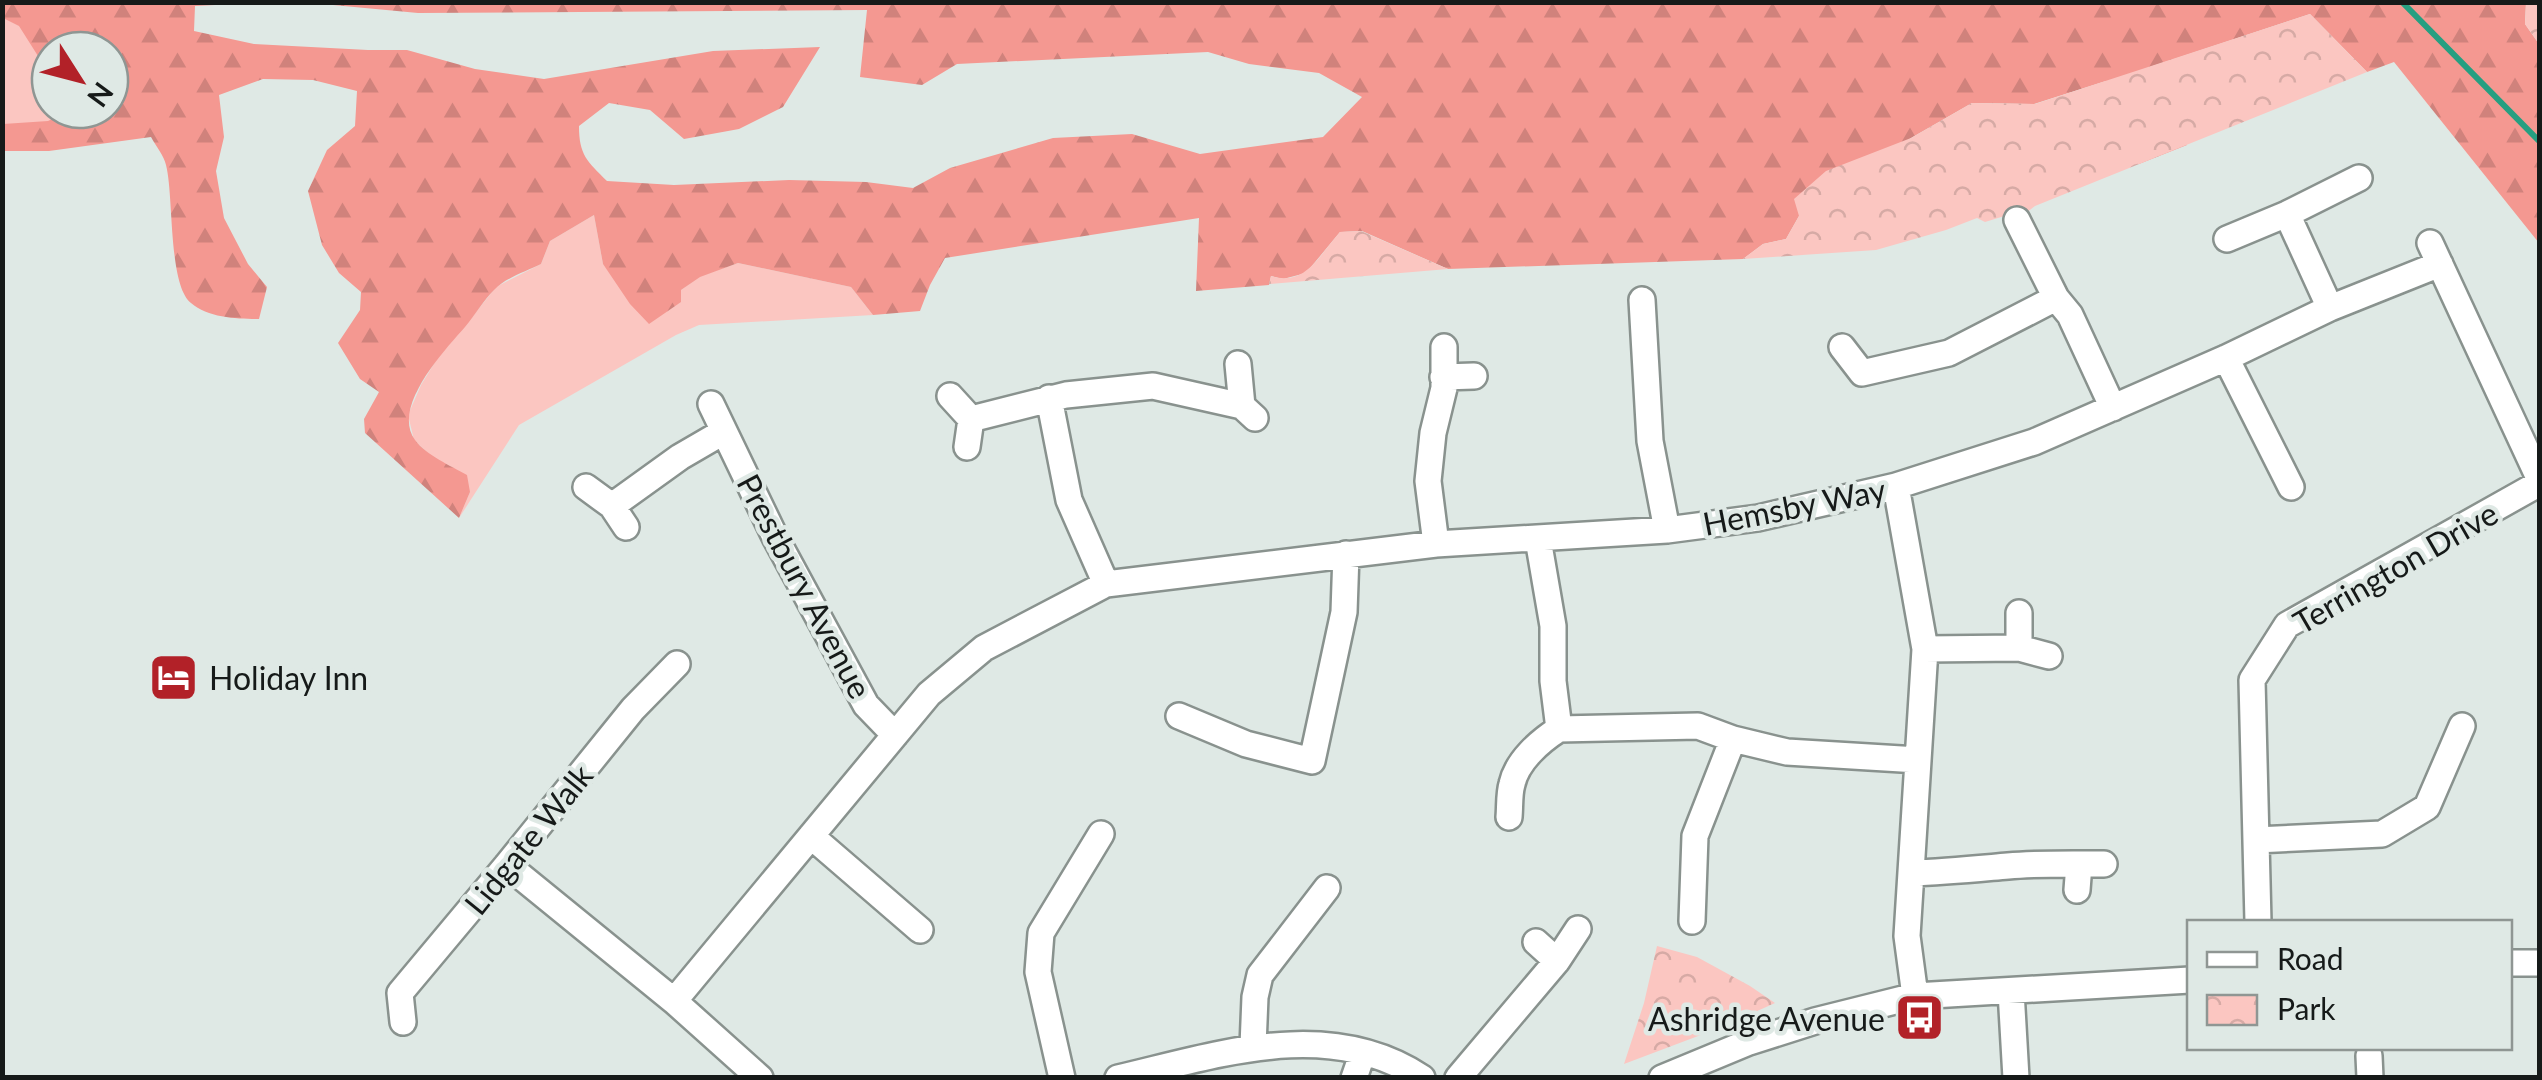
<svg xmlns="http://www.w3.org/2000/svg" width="2542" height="1080" font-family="Lato,sans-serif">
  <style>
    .grass { fill: #fbc6c1; fill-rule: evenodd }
    .forest { fill: url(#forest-firs); fill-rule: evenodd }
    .park { fill: url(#park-crowns) }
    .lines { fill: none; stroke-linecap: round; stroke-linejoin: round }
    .stream { stroke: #269f81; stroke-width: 6 }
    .minor-casing { stroke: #89928e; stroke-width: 30 }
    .minor { stroke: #fff; stroke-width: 25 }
    .labels { text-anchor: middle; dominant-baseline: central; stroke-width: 9; stroke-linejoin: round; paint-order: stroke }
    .street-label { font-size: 32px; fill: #161a19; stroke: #dfe9e5 }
    .poi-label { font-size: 32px; fill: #161a19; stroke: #dfe9e5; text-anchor: start }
  </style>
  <defs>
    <pattern id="forest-firs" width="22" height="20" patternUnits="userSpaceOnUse" patternTransform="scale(2.5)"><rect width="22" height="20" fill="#f49891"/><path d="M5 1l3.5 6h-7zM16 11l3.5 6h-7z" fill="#d0827c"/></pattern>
    <pattern id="park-crowns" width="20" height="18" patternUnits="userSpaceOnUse" patternTransform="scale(2.5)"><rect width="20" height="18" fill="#fbc6c1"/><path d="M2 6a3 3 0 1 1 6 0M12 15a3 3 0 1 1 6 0" fill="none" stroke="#d6aaa5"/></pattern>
  </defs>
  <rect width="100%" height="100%" fill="#dfe9e5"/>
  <!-- grass -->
  <path class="grass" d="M 3,3 L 194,3 L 193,118 L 3,130 ZM 50,50 L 110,50 L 110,110 L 50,110 Z
    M 594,215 L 603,264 L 681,290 L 700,276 L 738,263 L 851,287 L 873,315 L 699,325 L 676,335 L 519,425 L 459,518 L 470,492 L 414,440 L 408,415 L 421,385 L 443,349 L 465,326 L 496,287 L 541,264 L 550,241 Z"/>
  <!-- forest -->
  <path class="forest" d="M 3,2 L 2526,3 L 2525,24 L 2539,44 L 2539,243 L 2394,62 L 2367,72 L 2310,14 L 2150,67 L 2147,87 L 2179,129 L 2187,145 L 2139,164 L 2106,81 L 2034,104 L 1972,103 L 1911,138 L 1799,216 L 1786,239 L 1763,244 L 1743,259 L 1448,269 L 1362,231 L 1340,232 L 1306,273 L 1283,279 L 1271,276 L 1269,285 L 1196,291 L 1199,218 L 945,258 L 930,285 L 920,311 L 873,315 L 851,287 L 738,263 L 700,277 L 681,290 L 681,302 L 649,324 L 630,304 L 603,264 L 594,215 L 550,241 L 541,264 C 527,271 505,278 494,290 C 483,301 475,315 465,327 C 444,351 391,407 415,440 C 426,455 451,466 467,475 L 470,492 L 459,518 L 365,433 L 364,419 L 379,392 L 360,379 L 338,343 L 360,310 L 361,292 L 339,273 L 322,245 L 308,191 L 327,150 L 355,126 L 357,91 L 313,80 L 263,79 L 219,95 L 224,137 L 216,171 L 224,218 L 248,264 L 267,287 L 259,319 C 238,319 208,318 191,303 C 168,285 174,196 166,165 C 164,156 156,146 151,137 L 49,151 L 3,151 L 3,124 L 48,121 L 71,110 L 110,110 L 110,50 L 50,50 L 50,75 L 19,26 L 3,18 ZM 255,3 L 333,5 L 418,13 L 867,10 L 860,77 L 922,85 L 957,64 L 1208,52 L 1249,64 L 1319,73 L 1362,97 L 1323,137 L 1200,154 L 1132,134 L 1053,138 L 950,168 L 913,188 L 866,182 L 789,180 L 674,185 L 607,181 C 587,161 579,155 579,126 L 609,103 L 650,110 L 684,139 L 739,129 L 783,107 L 820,47 L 713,51 L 544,79 L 475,69 L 407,50 L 368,50 L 254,44 L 194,31 L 195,6 Z"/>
  <!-- park -->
  <path class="park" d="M 2526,3 L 2539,3 L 2539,44 L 2525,24 Z
    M 2310,14 L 2367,72 L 2035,206 L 2017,220 L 2011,214 L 1985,222 L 1977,218 L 1946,230 L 1876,250 L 1743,259 L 1763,244 L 1786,239 L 1799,216 L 1794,199 L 1826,171 L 1911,138 L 1972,103 L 2035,104 Z
    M 1361,231 L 1448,269 L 1269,284 L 1271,276 C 1306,287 1319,255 1340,232 Z
    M 1657,946 L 1697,957 L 1750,986 L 1775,1003 L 1722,1027 L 1624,1064 L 1644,1003 Z"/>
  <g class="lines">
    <!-- stream -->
    <path class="stream" d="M 2402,2 L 2540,142"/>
    <defs>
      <path id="minor" d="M 2287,214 L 2330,308
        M 2017,220 L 2056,298
        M 2227,239 L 2287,214 L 2359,178
        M 2430,243 L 2540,480
        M 1642,300 L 1650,441 L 1667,530
        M 1842,347 L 1862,373 L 1949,353 L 2056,298 L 2070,315 L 2113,408
        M 2226,358 L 2291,487
        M 1238,364 L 1242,406
        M 1443,377 L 1474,376
        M 950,396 L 971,419
        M 1049,398 L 1069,500 L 1106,584
        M 711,404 L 775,537 L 866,705 L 895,735
        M 967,447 L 971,419 L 1066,395 L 1153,386 L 1242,406 L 1255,418
        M 1896,486 L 1925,649 L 1907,936 L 1915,996
        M 586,487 L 612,506 L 680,457 L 723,432
        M 612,506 L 626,527
        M 1436,544 L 1428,481 L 1433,433 L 1444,388 L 1444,347
        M 2019,648 L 2019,613
        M 1925,649 L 2019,648 L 2049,656
        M 1179,716 L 1246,744 L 1312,761 L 1344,612 L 1346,554
        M 1559,729 L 1698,726 L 1733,739 L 1787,752 L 1918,760
        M 1509,817 C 1510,806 1509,794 1512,784 C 1517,761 1540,741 1559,729 L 1553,681 L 1553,626 L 1538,539
        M 811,836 L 920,930
        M 2256,840 L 2382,834 L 2427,807 L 2462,726
        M 507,865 L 674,1001 L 760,1078
        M 1911,873 C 1945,872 1974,869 2008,866 C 2040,863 2072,864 2104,864
        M 2077,890 L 2079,864
        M 1692,921 L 1695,836 L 1733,739
        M 2258,922 L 2252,680 L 2287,625 L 2540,483
        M 1536,942 L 1557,961
        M 2510,963 L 2540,963
        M 2011,991 L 2016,1078
        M 674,1001 L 929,694 L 984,648 L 1106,584 L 1436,544 L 1667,530 L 1758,518 L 1896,486 L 2034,442 L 2226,358 L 2330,308 L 2440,264
        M 403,1022 L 400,993 L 507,865 L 633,709 L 677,664
        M 1253,1046 L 1255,997 L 1260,975 L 1327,888
        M 2369,1056 L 2370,1078
        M 1062,1078 L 1038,972 L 1041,933 L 1101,834
        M 1118,1078 C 1217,1055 1329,1016 1422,1078
        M 1354,1078 L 1363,1052
        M 1458,1078 L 1557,961 L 1578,929
        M 1662,1078 L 1749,1042 L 1815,1021 L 1915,996 L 2190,980"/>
    </defs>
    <!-- minor casing -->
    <use href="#minor" class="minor-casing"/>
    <!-- minor -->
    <use href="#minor" class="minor"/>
  </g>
  <!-- icons -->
  <defs>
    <symbol id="hotel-square" viewBox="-11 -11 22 22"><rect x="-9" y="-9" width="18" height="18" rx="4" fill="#b22128" stroke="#dfe9e5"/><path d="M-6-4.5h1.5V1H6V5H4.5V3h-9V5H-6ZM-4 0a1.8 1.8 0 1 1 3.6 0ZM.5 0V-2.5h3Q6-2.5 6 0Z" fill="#fff"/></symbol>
    <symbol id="bus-square" viewBox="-11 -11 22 22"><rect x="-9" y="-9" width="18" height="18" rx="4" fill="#b22128" stroke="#dfe9e5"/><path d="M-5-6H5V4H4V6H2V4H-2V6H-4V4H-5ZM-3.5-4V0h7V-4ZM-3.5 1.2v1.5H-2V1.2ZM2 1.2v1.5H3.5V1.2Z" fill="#fff"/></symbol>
  </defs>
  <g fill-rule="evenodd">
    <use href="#hotel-square" x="146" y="650" width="55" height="55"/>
    <use href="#bus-square" x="1892" y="990" width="55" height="55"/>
  </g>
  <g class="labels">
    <!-- street labels -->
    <g class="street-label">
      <text transform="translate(1794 506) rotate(-11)">Hemsby Way</text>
      <text transform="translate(2395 567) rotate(-30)">Terrington Drive</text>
      <text transform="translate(805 586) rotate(62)">Prestbury Avenue</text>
      <text transform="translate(528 839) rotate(-51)">Lidgate Walk</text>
    </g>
    <!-- poi labels -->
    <g class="poi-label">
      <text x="209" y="677">Holiday Inn</text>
      <text x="1885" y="1018" text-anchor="end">Ashridge Avenue</text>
    </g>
  </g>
  <!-- border -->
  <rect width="2542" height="1080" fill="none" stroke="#161a19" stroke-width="10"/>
  <!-- legend -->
  <rect x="2187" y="920" width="325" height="130" fill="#dfe9e5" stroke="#8f9693" stroke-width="2.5"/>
  <rect x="2207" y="952" width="50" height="15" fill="#ffffff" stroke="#8f9693" stroke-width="2.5"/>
  <text x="2277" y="970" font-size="30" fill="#161a19">Road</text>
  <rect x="2207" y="995" width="50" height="30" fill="url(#park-crowns)" stroke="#8f9693" stroke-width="2.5"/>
  <text x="2277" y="1020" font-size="30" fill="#161a19">Park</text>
  <!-- north arrow -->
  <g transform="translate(80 80) rotate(126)"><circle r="48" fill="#dfe9e5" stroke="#8f9693" stroke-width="2.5"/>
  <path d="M0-8L18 38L0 25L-18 38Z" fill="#b22128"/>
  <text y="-15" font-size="28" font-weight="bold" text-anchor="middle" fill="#161a19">N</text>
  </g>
</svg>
